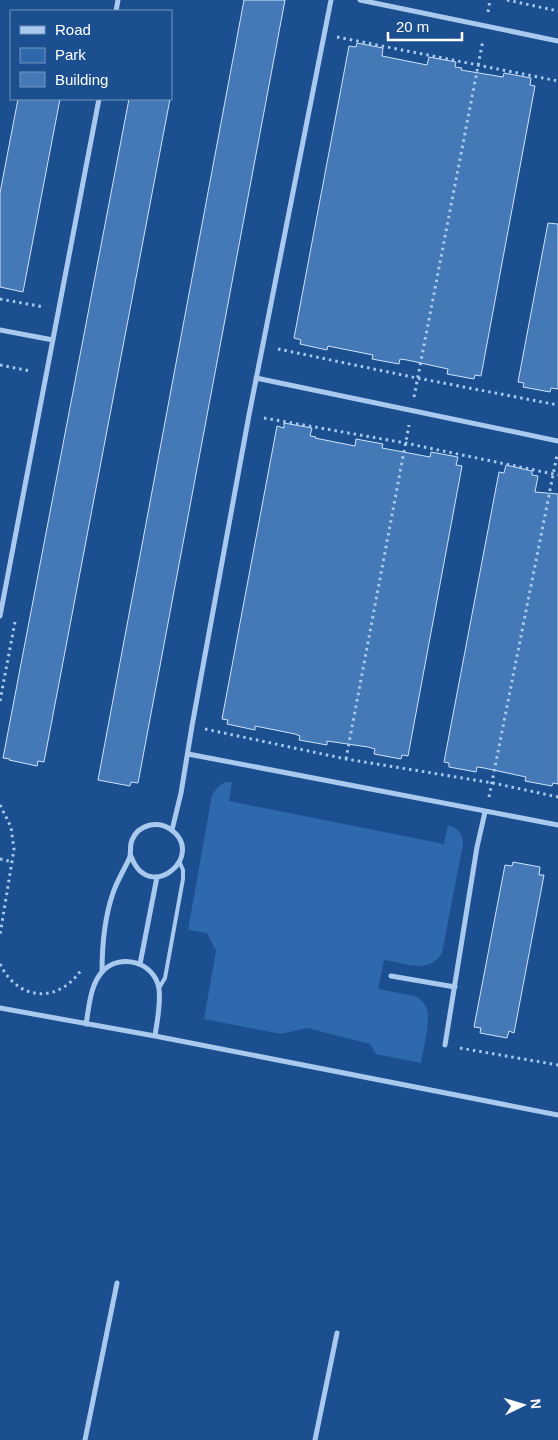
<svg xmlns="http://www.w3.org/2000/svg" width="558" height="1440" font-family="Arial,sans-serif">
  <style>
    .green { fill: #2e69ad }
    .building { fill: #4478b7; stroke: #cfe3fa }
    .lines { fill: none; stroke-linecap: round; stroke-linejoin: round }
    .path { stroke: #a9c9ee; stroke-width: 3; stroke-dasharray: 2.5 4; stroke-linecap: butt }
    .service { stroke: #a9c9ee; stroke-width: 4 }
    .minor { stroke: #a9c9ee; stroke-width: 5 }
  </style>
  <rect width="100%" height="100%" fill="#1b4f8f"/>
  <!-- green -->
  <path class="green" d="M 225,782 L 232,782 L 229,801 L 444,844 L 448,825 C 458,828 463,834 463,844 L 442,953 C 428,975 406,963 384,960 L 378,989 L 414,996 C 419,998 424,1002 426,1007 C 432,1018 423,1049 421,1063 L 376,1054 L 370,1044 L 307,1028 L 281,1034 L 204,1019 L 216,951 L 207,933 L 188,930 L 212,795 L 218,787 Z"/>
  <!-- building -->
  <path class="building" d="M 244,0 L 285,0 L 138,783 L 131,782 L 130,786 L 98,780 Z
    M 357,43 L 383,48 L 382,56 L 427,65 L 429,57 L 456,62 L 455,67 L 462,68 L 461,70 L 503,77 L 504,73 L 531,78 L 530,85 L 535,86 L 481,376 L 475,375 L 474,379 L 447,374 L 448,369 L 407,360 L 400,359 L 399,364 L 372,359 L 373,355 L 328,346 L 327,350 L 300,344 L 301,340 L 294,338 L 349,46 L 356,47 Z
    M 18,99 L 60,99 L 23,292 L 0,287 L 0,193 Z
    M 129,99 L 170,99 L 44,762 L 38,761 L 37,766 L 9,760 L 10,759 L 3,758 Z
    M 548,223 L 558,224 L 558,389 L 551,388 L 550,392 L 523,387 L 524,383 L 518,382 Z
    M 284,423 L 312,428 L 310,436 L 316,437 L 315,438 L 355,446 L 356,439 L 383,444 L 382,448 L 430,457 L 431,452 L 458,457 L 456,465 L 462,466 L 408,756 L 402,755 L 401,759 L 374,754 L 375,749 L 368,747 L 327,741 L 327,745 L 299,740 L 300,736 L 295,734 L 255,726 L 255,730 L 227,724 L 228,720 L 222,719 L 277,426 L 284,428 Z
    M 506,465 L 532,471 L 532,475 L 538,476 L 535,492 L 558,494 L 558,784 L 553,783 L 552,786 L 525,781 L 526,777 L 484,768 L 477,767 L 476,772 L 449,767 L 449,763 L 444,762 L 499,472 L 504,473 Z
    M 513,862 L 540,867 L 539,875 L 544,875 L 514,1033 L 509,1031 L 507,1038 L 480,1033 L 481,1028 L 474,1027 L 505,865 L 512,866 Z"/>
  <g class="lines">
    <!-- path -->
    <path class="path" d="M 507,0 L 558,11
      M 488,12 L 490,0
      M 337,37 L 558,81
      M 0,299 L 44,307
      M 278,349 L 417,378 L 558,405
      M 0,365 L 31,371
      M 414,397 L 483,40
      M 264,418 L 405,443 L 558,475
      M 0,701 L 15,622
      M 205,729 L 346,759 L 493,783 L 558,797
      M 346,759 L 409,425
      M 489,797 L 557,455
      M 0,805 L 11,827 L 14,849 L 0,935
      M 0,859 L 13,862
      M 0,964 C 18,1001 58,1004 81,970
      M 460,1048 L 558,1065"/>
    <!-- service -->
    <path class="service" d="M 159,988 L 165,978 L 183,879 L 183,870 L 180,863"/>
    <!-- minor -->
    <path class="minor" d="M 360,0 L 558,41
      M 116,11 L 118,0
      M 0,330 L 53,340
      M 256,378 L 558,441
      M 0,616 L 99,99
      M 188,754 L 558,825
      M 172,830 L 181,793 L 192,726 L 249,415 L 331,0
      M 140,964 L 157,877
      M 102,972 C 102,945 104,919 113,893 C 117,881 124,870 129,859 C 132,853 129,847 132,840 C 138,825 157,820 170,829 C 208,854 149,906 131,856
      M 391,976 L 455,987
      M 0,1008 L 155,1036 L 558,1115
      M 86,1024 C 89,1008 90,985 102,972 C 120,952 155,962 159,989 C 161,1004 157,1021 155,1036
      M 445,1045 L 477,847 L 485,812
      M 85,1440 L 117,1283
      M 315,1440 L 337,1333"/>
  </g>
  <!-- legend -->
  <rect x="10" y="10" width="162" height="90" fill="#1b4f8f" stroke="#7695bc"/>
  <rect x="20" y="26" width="25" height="8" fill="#a9c9ee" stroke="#7695bc"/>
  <text x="55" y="35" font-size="15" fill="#ffffff">Road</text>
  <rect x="20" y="48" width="25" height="15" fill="#2e69ad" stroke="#7695bc"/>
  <text x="55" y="60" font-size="15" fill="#ffffff">Park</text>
  <rect x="20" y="72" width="25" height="15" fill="#4478b7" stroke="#7695bc"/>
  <text x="55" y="85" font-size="15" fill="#ffffff">Building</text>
  <!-- north arrow -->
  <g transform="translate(523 1405) rotate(85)" stroke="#1b4f8f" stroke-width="4" paint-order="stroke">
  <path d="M0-4L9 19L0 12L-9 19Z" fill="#ffffff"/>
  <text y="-8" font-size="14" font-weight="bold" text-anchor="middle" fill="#ffffff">N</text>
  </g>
  <!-- scale -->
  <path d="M388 32v8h74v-8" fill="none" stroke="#ffffff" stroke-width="2.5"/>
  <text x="396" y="32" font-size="15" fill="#ffffff" stroke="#1b4f8f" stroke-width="4" paint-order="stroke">20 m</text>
</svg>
